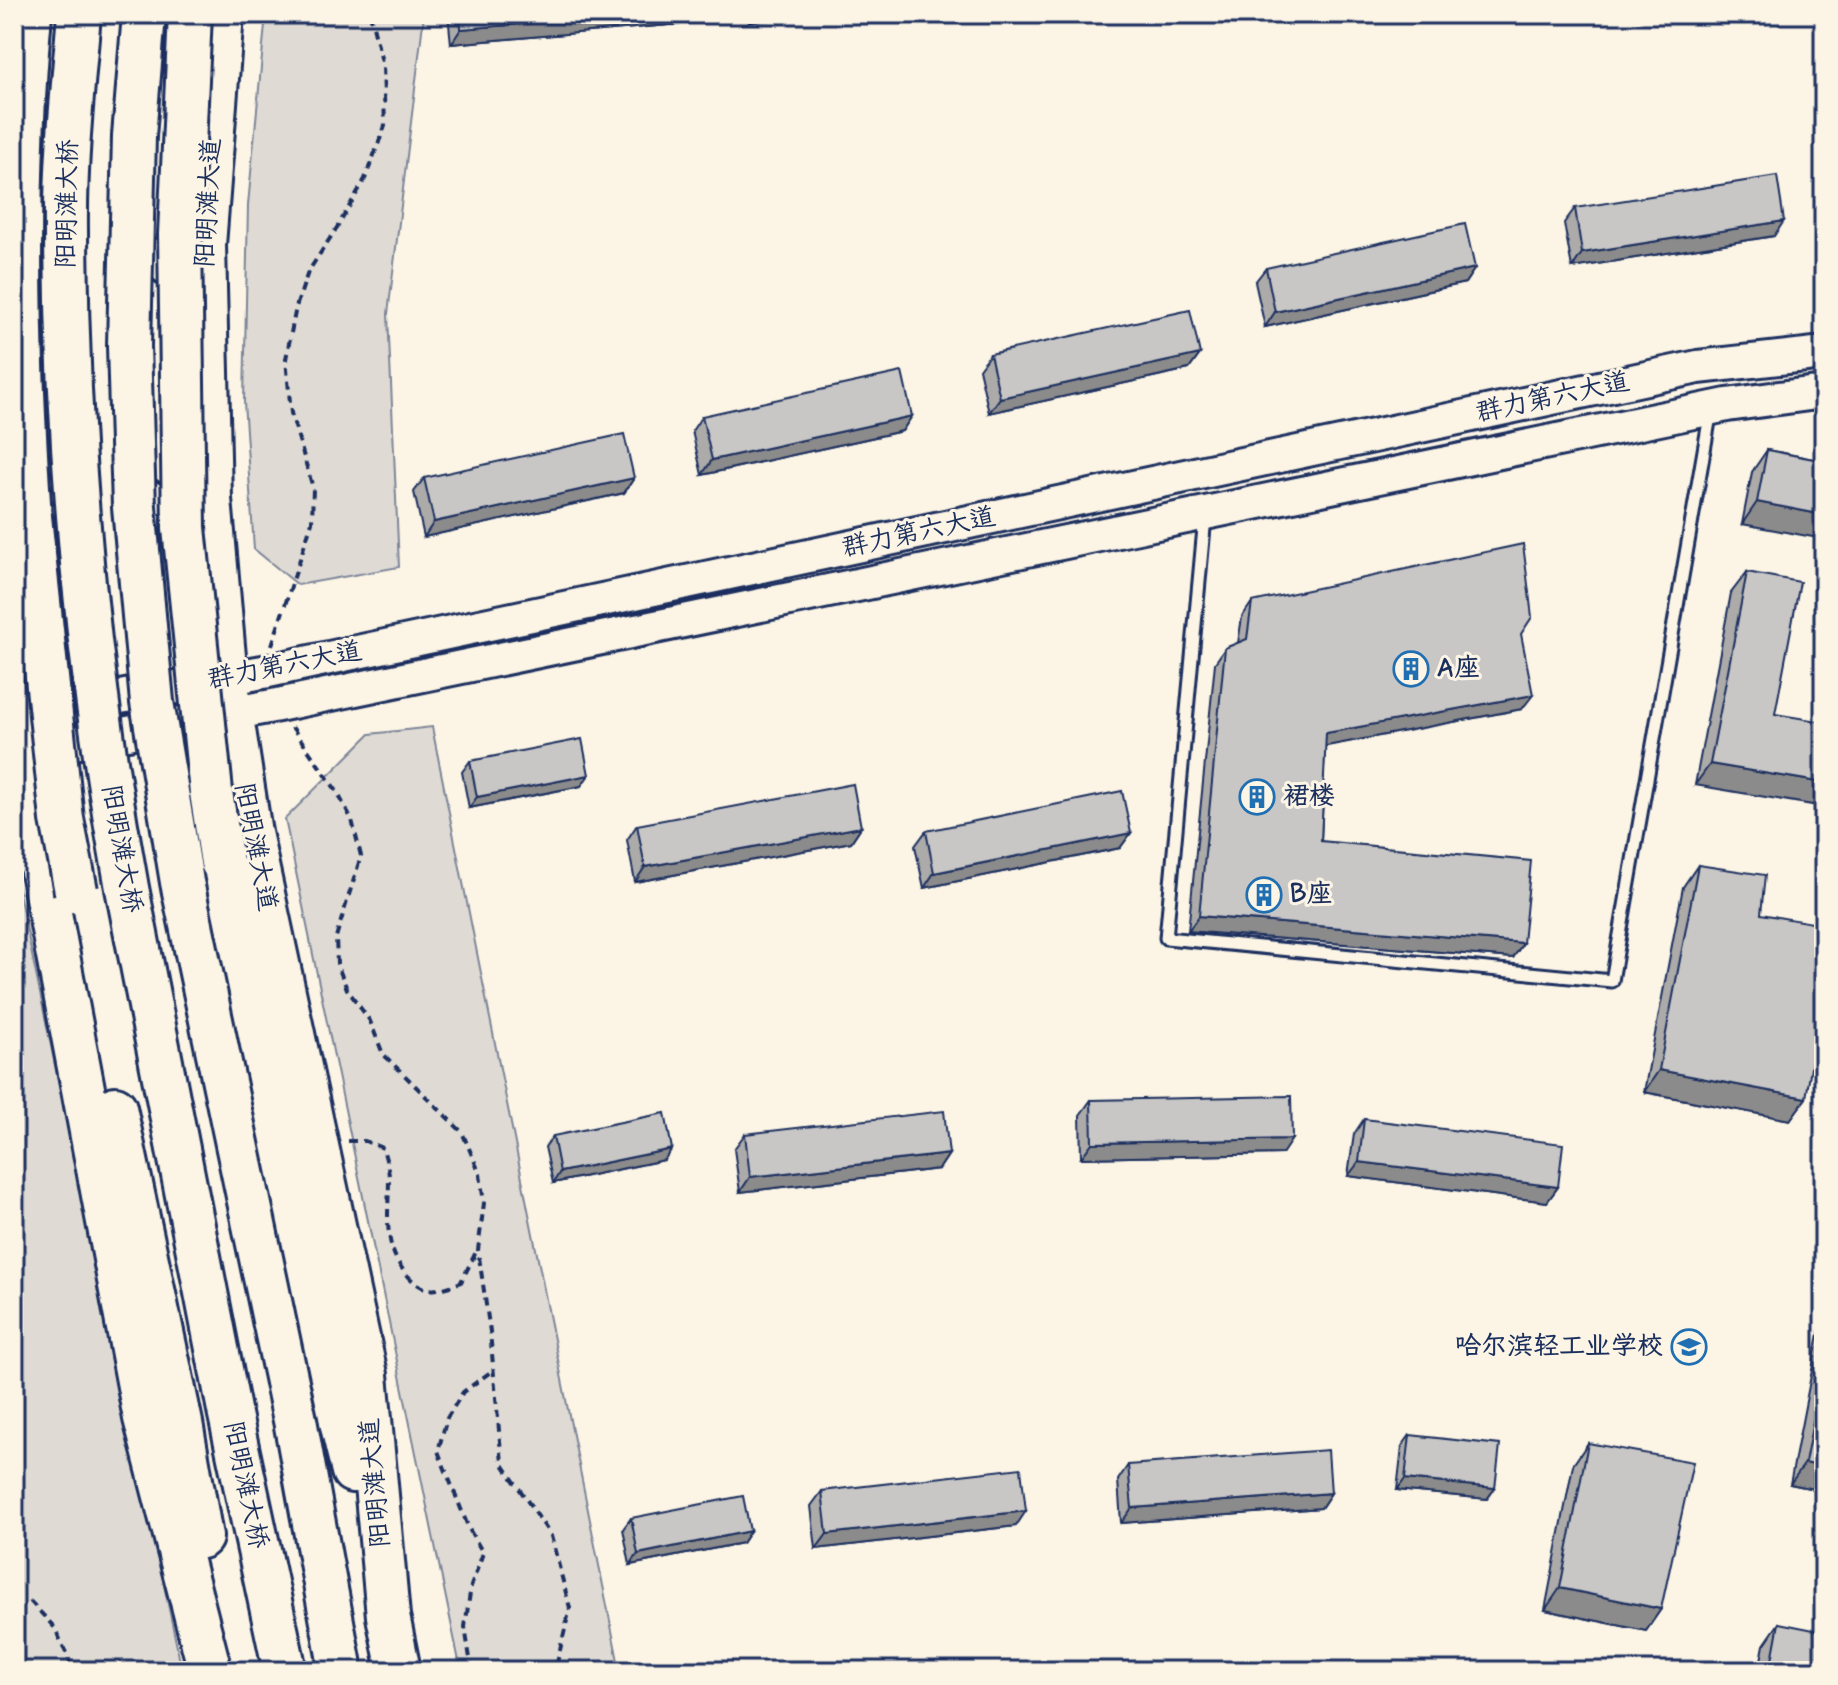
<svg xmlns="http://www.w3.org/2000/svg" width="1838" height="1685" font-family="Mynerve,'LXGW WenKai TC',sans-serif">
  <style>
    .green { fill: #dfdbd4; stroke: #7d8599; stroke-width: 2 }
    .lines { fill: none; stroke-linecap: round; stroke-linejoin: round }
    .lane-casing { stroke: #1b2f5e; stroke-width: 17 }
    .secondary-casing { stroke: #1b2f5e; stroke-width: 38 }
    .highway-casing { stroke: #1b2f5e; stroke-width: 48 }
    .path { stroke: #1b2f5e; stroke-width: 4; stroke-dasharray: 8 6; stroke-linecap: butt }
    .lane { stroke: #fcf5e5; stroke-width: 11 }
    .secondary { stroke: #fcf5e5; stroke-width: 32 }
    .highway { stroke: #fcf5e5; stroke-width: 42 }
    .highway-bridge-casing { stroke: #1b2f5e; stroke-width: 48; stroke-linecap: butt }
    .highway-bridge { stroke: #fcf5e5; stroke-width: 42 }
    .wall { fill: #acabaa; stroke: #1b2f5e; stroke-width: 2 }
    .shaded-wall { fill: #8c8b8b; stroke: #1b2f5e; stroke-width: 2 }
    .building { fill: #c8c7c6; stroke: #1b2f5e; stroke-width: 2 }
    .labels { text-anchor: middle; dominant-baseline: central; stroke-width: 6; stroke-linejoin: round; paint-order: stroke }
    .street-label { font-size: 26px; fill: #1b2f5e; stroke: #fcf5e5 }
    .poi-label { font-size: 26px; font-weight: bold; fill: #1b2f5e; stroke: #fcf5e5; text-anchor: start }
  </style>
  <rect width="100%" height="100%" fill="#fcf5e5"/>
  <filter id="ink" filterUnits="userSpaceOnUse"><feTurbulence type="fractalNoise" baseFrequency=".0125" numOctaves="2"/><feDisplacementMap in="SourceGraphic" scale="16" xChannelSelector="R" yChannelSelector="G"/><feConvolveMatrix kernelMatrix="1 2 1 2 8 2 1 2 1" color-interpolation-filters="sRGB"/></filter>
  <g filter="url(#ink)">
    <!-- green -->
    <path class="green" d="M 266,14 L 424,14 L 388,314 L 399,567 L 298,585 L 254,549 L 244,402 L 248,205 Z
      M 432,727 L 620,1671 L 461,1671 L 285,819 L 370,734 Z
      M 14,869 L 182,1671 L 14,1671 Z"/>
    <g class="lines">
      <defs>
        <path id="lane" d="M 1205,517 L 1166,938 L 1612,981 L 1711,410"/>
        <path id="secondary" d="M 28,713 L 263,672 L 1698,367 L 1824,353
          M 31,751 L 278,705 L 1727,405 L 1824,392"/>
        <path id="highway" d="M 222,14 L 204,245 L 210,499 L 226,679 L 250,833 L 366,1375 L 388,1616 L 399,1671
          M 139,297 L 172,464
          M 30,517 C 18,349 15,182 30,14
          M 14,662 L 36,839 L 145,1418 L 210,1671
          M 222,862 L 331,1381 L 353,1471
          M 115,1108 L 181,1423 L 201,1537"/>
      </defs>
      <!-- lane casing -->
      <use href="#lane" class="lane-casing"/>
      <!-- secondary casing -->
      <use href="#secondary" class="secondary-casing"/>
      <!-- highway casing -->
      <use href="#highway" class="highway-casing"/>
      <!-- path -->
      <path class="path" d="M 272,645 L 312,522 L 313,488 L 291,413 L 286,359 L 296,307 L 308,272 L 338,226 L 365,179 L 385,126 L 383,66 L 370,14
        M 292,727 L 336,790 L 352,820 L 361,856 L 336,937 L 337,964 L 347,989 L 370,1021 L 383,1054 L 462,1132 L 480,1174 L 484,1203 L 478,1250 L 490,1332 L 502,1463 L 551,1536 L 570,1608 L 555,1671
        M 348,1141 L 365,1141 L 383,1148 C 385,1157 389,1168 389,1178 C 389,1216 381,1248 410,1278 C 427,1295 440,1290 461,1282 L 476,1252
        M 30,1601 L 55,1628 L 74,1671
        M 472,1671 L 465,1627 L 471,1586 L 483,1553 L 469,1529 L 438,1451 L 447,1418 L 463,1392 L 492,1371"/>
      <!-- lane -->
      <use href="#lane" class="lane"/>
      <!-- secondary -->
      <use href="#secondary" class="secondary"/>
      <!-- highway -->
      <use href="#highway" class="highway"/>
      <defs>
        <path id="highway-bridge" d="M 79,14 C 73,86 65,159 66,231 C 67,451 87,672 127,888 L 229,1410 L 285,1671
          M 144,14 L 134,136 L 129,346 L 134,507 L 152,702 L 182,882 L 295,1420 L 341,1671
          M 190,14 L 180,234 L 184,528 L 211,792 L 222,862
          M 30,517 L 62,819 L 76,891"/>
      </defs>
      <!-- highway-bridge casing -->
      <use href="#highway-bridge" class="highway-bridge-casing"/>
      <!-- highway-bridge -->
      <use href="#highway-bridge" class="highway-bridge"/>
    </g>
    <!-- wall -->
    <path class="wall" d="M 448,14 L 688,14 L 681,24 L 451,44 Z
      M 749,14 L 848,14 L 749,22 Z
      M 1575,208 L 1774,236 L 1572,268 L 1564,223 Z
      M 1266,268 L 1475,268 L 1465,283 L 1265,327 L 1255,282 Z
      M 990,354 L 1200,354 L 1189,369 L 989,413 L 979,369 Z
      M 702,416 L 912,416 L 902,431 L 702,475 L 692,431 Z
      M 1767,450 L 1824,461 L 1742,524 L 1752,472 Z
      M 424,478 L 634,478 L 624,493 L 424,537 L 414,492 Z
      M 1747,572 L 1775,714 L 1695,785 L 1731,593 Z
      M 1252,602 L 1521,634 L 1522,709 L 1325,746 L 1321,841 L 1523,943 L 1513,958 L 1188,931 L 1215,663 L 1225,648 L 1238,643 L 1242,617 Z
      M 470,761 L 581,786 L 469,808 L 462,772 Z
      M 637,825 L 861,827 L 851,842 L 635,882 L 627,840 Z
      M 926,831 L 1131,833 L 1120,848 L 924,888 L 915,846 Z
      M 1698,865 L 1761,914 L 1806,1098 L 1790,1120 L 1644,1092 L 1683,887 Z
      M 1091,1100 L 1282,1154 L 1081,1158 L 1080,1115 Z
      M 1364,1119 L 1558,1187 L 1547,1202 L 1348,1176 L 1354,1134 Z
      M 745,1134 L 949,1154 L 939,1169 L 740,1192 L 734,1149 Z
      M 553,1136 L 664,1160 L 553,1183 L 545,1147 Z
      M 1824,1308 L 1824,1491 L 1790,1484 Z
      M 1410,1435 L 1495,1488 L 1487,1499 L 1397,1490 L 1402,1446 Z
      M 1588,1443 L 1661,1609 L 1646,1631 L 1545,1610 L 1573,1465 Z
      M 1128,1465 L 1331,1493 L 1321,1508 L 1121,1523 L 1118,1480 Z
      M 822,1491 L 1016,1526 L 816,1549 L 811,1506 Z
      M 631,1518 L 750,1531 L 742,1543 L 630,1565 L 623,1529 Z
      M 1779,1623 L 1824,1671 L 1759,1671 L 1764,1645 Z"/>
    <!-- shaded-wall -->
    <path class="shaded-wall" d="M 640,14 L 688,14 L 681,24 L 451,44 L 461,29 Z
      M 755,14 L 848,14 L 749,22 Z
      M 1784,221 L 1774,236 L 1572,268 L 1582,253 Z
      M 1475,268 L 1465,283 L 1265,327 L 1275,312 Z
      M 1200,354 L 1189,369 L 989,413 L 1000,398 Z
      M 912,416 L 902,431 L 702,475 L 712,460 Z
      M 634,478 L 624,493 L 424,537 L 434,522 Z
      M 1757,502 L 1824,515 L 1824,539 L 1742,524 Z
      M 1533,695 L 1522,709 L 1316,748 L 1326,733 Z
      M 1710,764 L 1824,783 L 1824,807 L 1695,785 Z
      M 589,775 L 581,786 L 469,808 L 477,797 Z
      M 861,827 L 851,842 L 635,882 L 645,867 Z
      M 1131,833 L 1120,848 L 924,888 L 934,873 Z
      M 1199,916 L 1523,943 L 1513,958 L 1188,931 Z
      M 1659,1070 L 1806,1098 L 1790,1120 L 1644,1092 Z
      M 1292,1139 L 1282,1154 L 1081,1158 L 1092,1143 Z
      M 672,1149 L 664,1160 L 553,1183 L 560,1172 Z
      M 949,1154 L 939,1169 L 740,1192 L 750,1177 Z
      M 1359,1162 L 1558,1187 L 1547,1202 L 1348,1176 Z
      M 1805,1463 L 1824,1467 L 1824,1491 L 1790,1484 Z
      M 1405,1479 L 1495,1488 L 1487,1499 L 1397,1490 Z
      M 1331,1493 L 1321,1508 L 1121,1523 L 1132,1508 Z
      M 1026,1511 L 1016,1526 L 816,1549 L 827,1534 Z
      M 750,1531 L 742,1543 L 630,1565 L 638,1554 Z
      M 1560,1588 L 1661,1609 L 1646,1631 L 1545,1610 Z"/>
    <!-- building -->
    <path class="building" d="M 460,14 L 640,14 L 461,29 Z
      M 1777,176 L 1784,221 L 1582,253 L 1575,208 Z
      M 1465,224 L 1475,268 L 1275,312 L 1266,268 Z
      M 1190,310 L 1200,354 L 1000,398 L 990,354 Z
      M 902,372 L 912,416 L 712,460 L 702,416 Z
      M 624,434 L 634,478 L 434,522 L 424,478 Z
      M 1767,450 L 1824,461 L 1824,515 L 1757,502 Z
      M 1523,544 L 1532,617 L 1521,634 L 1533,695 L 1326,733 L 1321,841 L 1531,861 L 1523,943 L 1199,916 L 1225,648 L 1247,639 L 1252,602 Z
      M 1747,572 L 1800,582 L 1775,714 L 1824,722 L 1824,783 L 1710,764 Z
      M 582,739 L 589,775 L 477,797 L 470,761 Z
      M 853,784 L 861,827 L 645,867 L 637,825 Z
      M 1122,791 L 1131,833 L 934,873 L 926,831 Z
      M 1698,865 L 1765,875 L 1761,914 L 1824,925 L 1824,990 L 1806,1098 L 1659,1070 Z
      M 1291,1096 L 1292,1139 L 1092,1143 L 1091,1100 Z
      M 944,1111 L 949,1154 L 750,1177 L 745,1134 Z
      M 665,1113 L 672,1149 L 560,1172 L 553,1136 Z
      M 1364,1119 L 1563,1144 L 1558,1187 L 1359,1162 Z
      M 1824,1365 L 1824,1467 L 1805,1463 Z
      M 1410,1435 L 1500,1445 L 1495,1488 L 1405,1479 Z
      M 1588,1443 L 1693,1462 L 1661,1609 L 1560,1588 Z
      M 1328,1450 L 1331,1493 L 1132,1508 L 1128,1465 Z
      M 1021,1468 L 1026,1511 L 827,1534 L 822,1491 Z
      M 743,1496 L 750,1531 L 638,1554 L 631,1518 Z
      M 1779,1623 L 1824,1632 L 1824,1671 L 1770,1671 Z
      M 14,1659 L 15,1659 L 18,1671 L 14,1671 Z"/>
  </g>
  <!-- icons -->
  <defs>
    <symbol id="building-ring" viewBox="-11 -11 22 22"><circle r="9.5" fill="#fcf5e5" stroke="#1f6fb2" stroke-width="1.5"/><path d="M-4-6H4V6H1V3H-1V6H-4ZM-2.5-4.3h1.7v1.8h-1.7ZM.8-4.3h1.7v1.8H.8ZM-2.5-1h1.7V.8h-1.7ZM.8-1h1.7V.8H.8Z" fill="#1f6fb2"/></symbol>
    <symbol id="school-ring" viewBox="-11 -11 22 22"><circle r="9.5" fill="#fcf5e5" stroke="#1f6fb2" stroke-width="1.5"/><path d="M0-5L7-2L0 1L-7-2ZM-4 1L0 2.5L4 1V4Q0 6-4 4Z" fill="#1f6fb2"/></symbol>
  </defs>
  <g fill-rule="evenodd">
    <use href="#building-ring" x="1391" y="649" width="40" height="40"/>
    <use href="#building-ring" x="1237" y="777" width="40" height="40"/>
    <use href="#building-ring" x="1244" y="875" width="40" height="40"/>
    <use href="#school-ring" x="1669" y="1327" width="40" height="40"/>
  </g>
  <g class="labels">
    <!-- street labels -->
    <g class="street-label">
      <text transform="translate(209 203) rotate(-87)">阳明滩大道</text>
      <text transform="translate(68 204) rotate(-89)">阳明滩大桥</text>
      <text transform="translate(1553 398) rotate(-12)">群力第六大道</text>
      <text transform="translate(919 533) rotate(-12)">群力第六大道</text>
      <text transform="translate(285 666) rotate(-11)">群力第六大道</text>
      <text transform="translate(255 847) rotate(79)">阳明滩大道</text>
      <text transform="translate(121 849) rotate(80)">阳明滩大桥</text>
      <text transform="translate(376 1483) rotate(-95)">阳明滩大道</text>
      <text transform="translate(245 1485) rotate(78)">阳明滩大桥</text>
    </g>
    <!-- poi labels -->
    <g class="poi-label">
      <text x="1437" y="669">A座</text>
      <text x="1283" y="797">裙楼</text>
      <text x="1290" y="895">B座</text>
      <text x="1663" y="1347" text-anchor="end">哈尔滨轻工业学校</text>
    </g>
  </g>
  <!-- margin -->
  <rect width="1838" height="1685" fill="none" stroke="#fcf5e5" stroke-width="48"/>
  <rect x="24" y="24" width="1790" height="1637" fill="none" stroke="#1b2f5e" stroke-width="3" filter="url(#ink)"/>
</svg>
